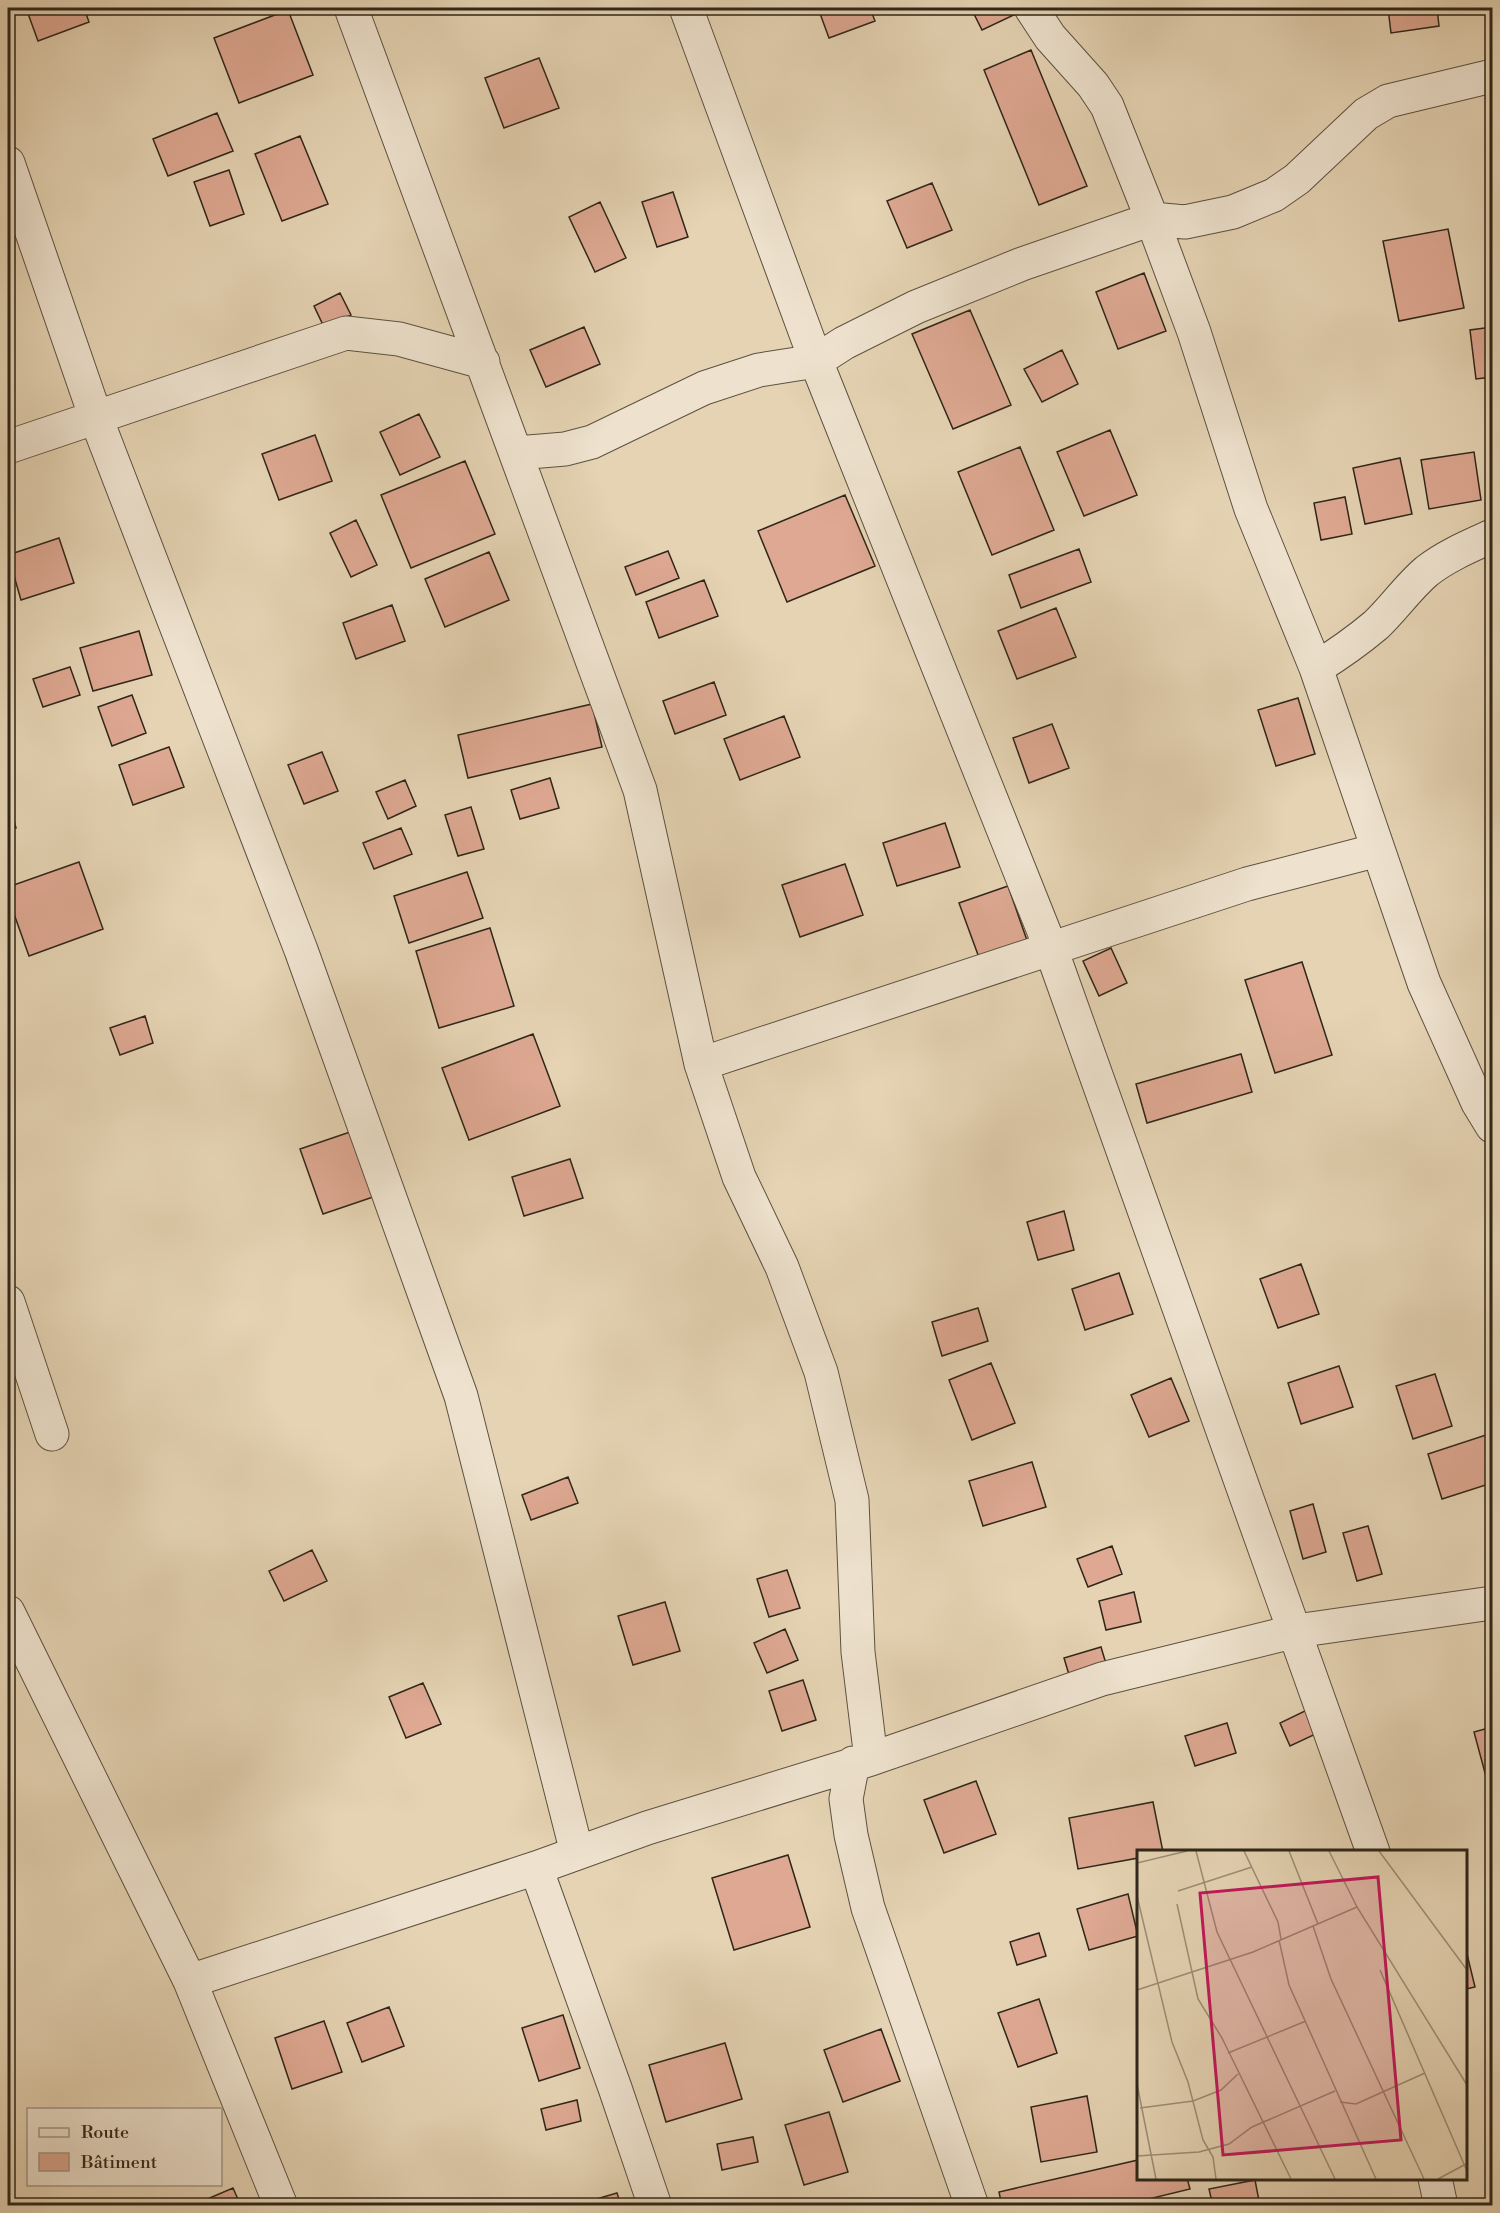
<svg xmlns="http://www.w3.org/2000/svg" width="1500" height="2213" font-family="'Libre Bodoni',serif">
  <style>
    .building { fill: #dea892; stroke: #2f2619; stroke-width: 1.5 }
    .lines { fill: none; stroke-linecap: round; stroke-linejoin: round }
    .minor-casing { stroke: #5c5140; stroke-width: 35 }
    .minor { stroke: #eee2ce; stroke-width: 33 }
    .inset-road { fill: none; stroke: #9c8e75; stroke-width: 1.5 }
    .view { fill: #c2185b; fill-opacity: 0.15; stroke: #c2185b; stroke-width: 3 }
    .inset-edge { fill: none; stroke: #2f2619; stroke-width: 3 }
  </style>
  <rect width="100%" height="100%" fill="#e5d3b3"/>
  <filter id="stains"><feTurbulence type="fractalNoise" baseFrequency=".00333" numOctaves="4"/><feColorMatrix values="0 0 0 0 .2 0 0 0 0 .09 0 0 0 0 .02 0 0 0 .5 -.17"/></filter>
  <radialGradient id="worn" r=".72"><stop offset=".6" stop-color="#630" stop-opacity="0"/><stop offset="1" stop-color="#630" stop-opacity=".3"/></radialGradient>
  <!-- building -->
  <path class="building" d="M 26,8 L 84,8 L 89,22 L 38,41 Z
    M 818,8 L 870,8 L 875,21 L 829,38 Z
    M 971,8 L 1013,8 L 1016,14 L 982,30 Z
    M 1388,8 L 1437,8 L 1439,26 L 1391,33 Z
    M 288,10 L 313,75 L 239,103 L 214,38 Z
    M 1031,50 L 1087,186 L 1039,205 L 984,70 Z
    M 539,58 L 559,108 L 504,128 L 485,78 Z
    M 217,113 L 233,151 L 168,176 L 153,139 Z
    M 300,136 L 328,204 L 282,221 L 255,154 Z
    M 229,170 L 244,214 L 210,226 L 194,182 Z
    M 932,183 L 952,230 L 907,248 L 887,201 Z
    M 673,192 L 688,237 L 657,247 L 642,202 Z
    M 600,202 L 626,258 L 595,272 L 569,217 Z
    M 1448,229 L 1464,308 L 1399,321 L 1383,241 Z
    M 1144,273 L 1166,331 L 1118,349 L 1096,292 Z
    M 340,293 L 351,315 L 324,327 L 314,306 Z
    M 970,310 L 1011,405 L 953,429 L 912,334 Z
    M 584,327 L 600,364 L 546,387 L 530,350 Z
    M 1492,327 L 1492,377 L 1476,379 L 1470,330 Z
    M 1062,350 L 1078,384 L 1042,402 L 1024,369 Z
    M 419,414 L 440,457 L 400,475 L 380,432 Z
    M 1110,430 L 1137,495 L 1084,516 L 1057,452 Z
    M 315,435 L 332,481 L 279,500 L 262,454 Z
    M 1020,447 L 1054,530 L 992,555 L 958,472 Z
    M 1474,452 L 1481,500 L 1429,509 L 1421,460 Z
    M 1400,458 L 1412,514 L 1365,524 L 1353,468 Z
    M 465,461 L 495,534 L 411,568 L 381,495 Z
    M 845,495 L 875,566 L 787,602 L 758,531 Z
    M 1345,497 L 1352,534 L 1321,540 L 1314,503 Z
    M 356,520 L 377,565 L 351,577 L 330,533 Z
    M 59,538 L 74,583 L 21,600 L 8,555 Z
    M 1079,549 L 1091,582 L 1021,608 L 1009,575 Z
    M 668,551 L 679,578 L 636,595 L 625,567 Z
    M 489,552 L 509,600 L 445,627 L 425,579 Z
    M 704,580 L 718,616 L 659,638 L 646,602 Z
    M 392,605 L 405,641 L 356,659 L 343,623 Z
    M 1056,608 L 1076,657 L 1017,679 L 998,631 Z
    M 139,631 L 152,675 L 93,691 L 80,648 Z
    M 70,667 L 80,695 L 43,707 L 33,679 Z
    M 714,682 L 726,715 L 675,734 L 663,701 Z
    M 132,695 L 146,733 L 112,746 L 98,707 Z
    M 1298,698 L 1315,754 L 1276,766 L 1258,710 Z
    M 592,704 L 602,747 L 468,778 L 458,735 Z
    M 784,716 L 800,757 L 740,780 L 724,739 Z
    M 1052,724 L 1069,768 L 1029,783 L 1013,738 Z
    M 169,747 L 184,787 L 133,805 L 119,765 Z
    M 322,752 L 338,791 L 304,804 L 288,765 Z
    M 550,778 L 559,808 L 520,819 L 511,790 Z
    M 405,780 L 416,806 L 388,819 L 376,792 Z
    M 8,798 L 16,828 L 8,830 Z
    M 471,807 L 484,849 L 458,856 L 445,815 Z
    M 945,823 L 960,867 L 897,886 L 883,843 Z
    M 401,828 L 412,854 L 374,869 L 363,843 Z
    M 79,862 L 103,929 L 29,956 L 8,897 L 8,887 Z
    M 845,864 L 863,915 L 800,937 L 782,885 Z
    M 467,872 L 483,918 L 409,943 L 394,896 Z
    M 1008,886 L 1029,946 L 981,963 L 959,903 Z
    M 490,928 L 514,1006 L 439,1028 L 416,951 Z
    M 1111,948 L 1127,983 L 1099,996 L 1083,961 Z
    M 1302,962 L 1332,1055 L 1275,1073 L 1245,980 Z
    M 145,1016 L 153,1043 L 120,1055 L 110,1028 Z
    M 533,1034 L 560,1106 L 469,1140 L 442,1068 Z
    M 1241,1054 L 1252,1092 L 1147,1123 L 1136,1084 Z
    M 353,1131 L 376,1196 L 323,1214 L 300,1149 Z
    M 570,1159 L 583,1198 L 524,1216 L 512,1177 Z
    M 1064,1211 L 1074,1250 L 1038,1260 L 1027,1222 Z
    M 1301,1264 L 1319,1314 L 1278,1328 L 1260,1279 Z
    M 1119,1273 L 1133,1314 L 1085,1330 L 1072,1289 Z
    M 978,1308 L 988,1341 L 942,1356 L 932,1322 Z
    M 991,1363 L 1015,1423 L 972,1440 L 949,1380 Z
    M 1339,1366 L 1353,1407 L 1301,1424 L 1288,1383 Z
    M 1435,1374 L 1452,1426 L 1413,1439 L 1396,1386 Z
    M 1171,1378 L 1189,1421 L 1149,1437 L 1131,1395 Z
    M 1492,1433 L 1492,1483 L 1442,1499 L 1428,1454 Z
    M 1032,1462 L 1046,1507 L 983,1526 L 969,1481 Z
    M 568,1477 L 578,1503 L 531,1520 L 522,1495 Z
    M 1313,1504 L 1326,1552 L 1303,1559 L 1290,1511 Z
    M 1368,1526 L 1382,1574 L 1357,1581 L 1343,1533 Z
    M 1112,1546 L 1122,1574 L 1088,1587 L 1077,1559 Z
    M 312,1550 L 327,1581 L 284,1601 L 269,1571 Z
    M 787,1570 L 800,1608 L 769,1617 L 757,1579 Z
    M 1134,1592 L 1141,1622 L 1106,1630 L 1099,1601 Z
    M 665,1602 L 680,1651 L 633,1665 L 618,1616 Z
    M 785,1629 L 798,1660 L 767,1673 L 754,1643 Z
    M 1101,1647 L 1107,1667 L 1070,1678 L 1064,1658 Z
    M 803,1680 L 816,1720 L 782,1731 L 769,1691 Z
    M 423,1683 L 441,1724 L 406,1738 L 389,1697 Z
    M 1309,1709 L 1320,1732 L 1290,1746 L 1280,1723 Z
    M 1227,1723 L 1236,1753 L 1195,1766 L 1185,1736 Z
    M 1492,1727 L 1492,1783 L 1488,1784 L 1474,1732 Z
    M 976,1781 L 996,1834 L 944,1853 L 924,1800 Z
    M 1153,1802 L 1163,1852 L 1138,1852 L 1138,1858 L 1078,1869 L 1069,1818 Z
    M 788,1855 L 810,1927 L 734,1950 L 712,1878 Z
    M 1128,1894 L 1138,1936 L 1089,1950 L 1077,1909 Z
    M 1039,1933 L 1046,1956 L 1017,1965 L 1010,1942 Z
    M 1466,1950 L 1475,1987 L 1466,1989 Z
    M 1039,1999 L 1057,2053 L 1018,2067 L 998,2013 Z
    M 389,2007 L 404,2046 L 362,2062 L 347,2023 Z
    M 563,2015 L 580,2068 L 539,2081 L 522,2028 Z
    M 324,2021 L 342,2072 L 292,2089 L 275,2038 Z
    M 881,2029 L 900,2081 L 843,2102 L 824,2050 Z
    M 725,2043 L 742,2099 L 666,2122 L 649,2065 Z
    M 1087,2096 L 1097,2152 L 1041,2162 L 1031,2107 Z
    M 577,2100 L 581,2121 L 546,2130 L 541,2109 Z
    M 829,2112 L 848,2172 L 804,2185 L 785,2125 Z
    M 753,2137 L 758,2162 L 722,2170 L 717,2144 Z
    M 1138,2160 L 1138,2178 L 1187,2178 L 1190,2189 L 1120,2206 L 1002,2206 L 999,2192 Z
    M 1255,2180 L 1260,2206 L 1213,2206 L 1209,2189 Z
    M 233,2188 L 241,2206 L 191,2206 Z
    M 617,2193 L 621,2206 L 579,2206 L 579,2204 Z"/>
  <g class="lines">
    <defs>
      <path id="minor" d="M 351,8 L 640,790 L 701,1064 L 739,1177 L 782,1267 L 821,1372 L 852,1500 L 858,1652 L 871,1759
        M 686,8 L 816,361 L 1051,949 L 1373,1852
        M 1031,8 L 1050,37 L 1093,85 L 1107,106 L 1152,219 L 1194,332 L 1251,509 L 1316,668 L 1424,983 L 1478,1103 L 1492,1126
        M 8,163 L 96,418 L 301,950 L 461,1396 L 577,1853
        M 8,447 L 346,333 L 399,339 L 483,362
        M 517,453 L 565,449 L 592,442 L 704,388 L 759,370 L 816,361 L 844,343 L 916,307 L 1022,264 L 1152,219 L 1185,222 L 1233,212 L 1274,195 L 1297,179 L 1366,114 L 1388,101 L 1492,76
        M 1316,668 C 1337,655 1357,641 1376,625 C 1394,608 1408,587 1427,571 C 1446,556 1470,546 1492,536
        M 701,1064 L 1247,884 L 1378,850
        M 8,1302 L 52,1434
        M 8,1612 L 190,1981 L 281,2206
        M 853,1763 L 846,1799 L 851,1835 L 868,1908 L 972,2206
        M 536,1868 L 615,2088 L 655,2206
        M 190,1981 L 536,1868 L 647,1828 L 871,1759 L 1102,1679 L 1296,1631 L 1492,1603
        M 1435,2178 L 1441,2206"/>
    </defs>
    <!-- minor casing -->
    <use href="#minor" class="minor-casing"/>
    <!-- minor -->
    <use href="#minor" class="minor"/>
  </g>
  <!-- overview -->
  <g transform="translate(1137 1850)">
    <rect width="330" height="330" fill="#e5d3b3"/>
    <path class="inset-road" d="M 59,1 L 80,82 L 198,329M 107,1 L 141,72 L 144,89M 152,1 L 181,74M 192,1 L 220,57 L 330,235M 242,1 L 330,120M 0,13 L 50,1M 41,41 L 115,17M 0,46 L 35,192 L 51,232 L 66,290 L 76,307 L 79,329M 40,54 L 61,149 L 85,188 L 154,329M 176,76 L 194,129 L 287,329M 142,90 L 152,135 L 239,329M 243,120 L 330,321M 0,140 L 116,102 L 220,57M 91,203 L 169,171M 0,234 L 19,329M 203,252 L 219,254 L 288,223M 3,258 L 56,251 L 84,240 L 101,224M 0,306 L 62,302 L 92,294 L 115,277 L 198,241M 301,329 L 329,314"/>
    <path class="view" d="M 241,27 L 264,290 L 86,305 L 63,43 Z"/>
    <rect width="330" height="330" class="inset-edge"/>
  </g>
  <!-- margin -->
  <rect width="1500" height="2213" fill="none" stroke="#e5d3b3" stroke-width="30"/>
  <rect x="9" y="9" width="1482" height="2195" fill="none" stroke="#2f2619" stroke-width="3"/>
  <rect x="15" y="15" width="1470" height="2183" fill="none" stroke="#2f2619" stroke-width="1.5"/>
  <!-- legend -->
  <rect x="27" y="2108" width="195" height="78" fill="#eee2ce" stroke="#a29786" stroke-width="1.5"/>
  <rect x="39" y="2128" width="30" height="9" fill="#eee2ce" stroke="#a29786" stroke-width="1.5"/>
  <text x="81" y="2138" font-size="18" fill="#2f2619">Route</text>
  <rect x="39" y="2153" width="30" height="18" fill="#dea892" stroke="#a29786" stroke-width="1.5"/>
  <text x="81" y="2168" font-size="18" fill="#2f2619">Bâtiment</text>
  <rect width="100%" height="100%" filter="url(#stains)"/>
  <rect width="100%" height="100%" fill="url(#worn)"/>
</svg>
